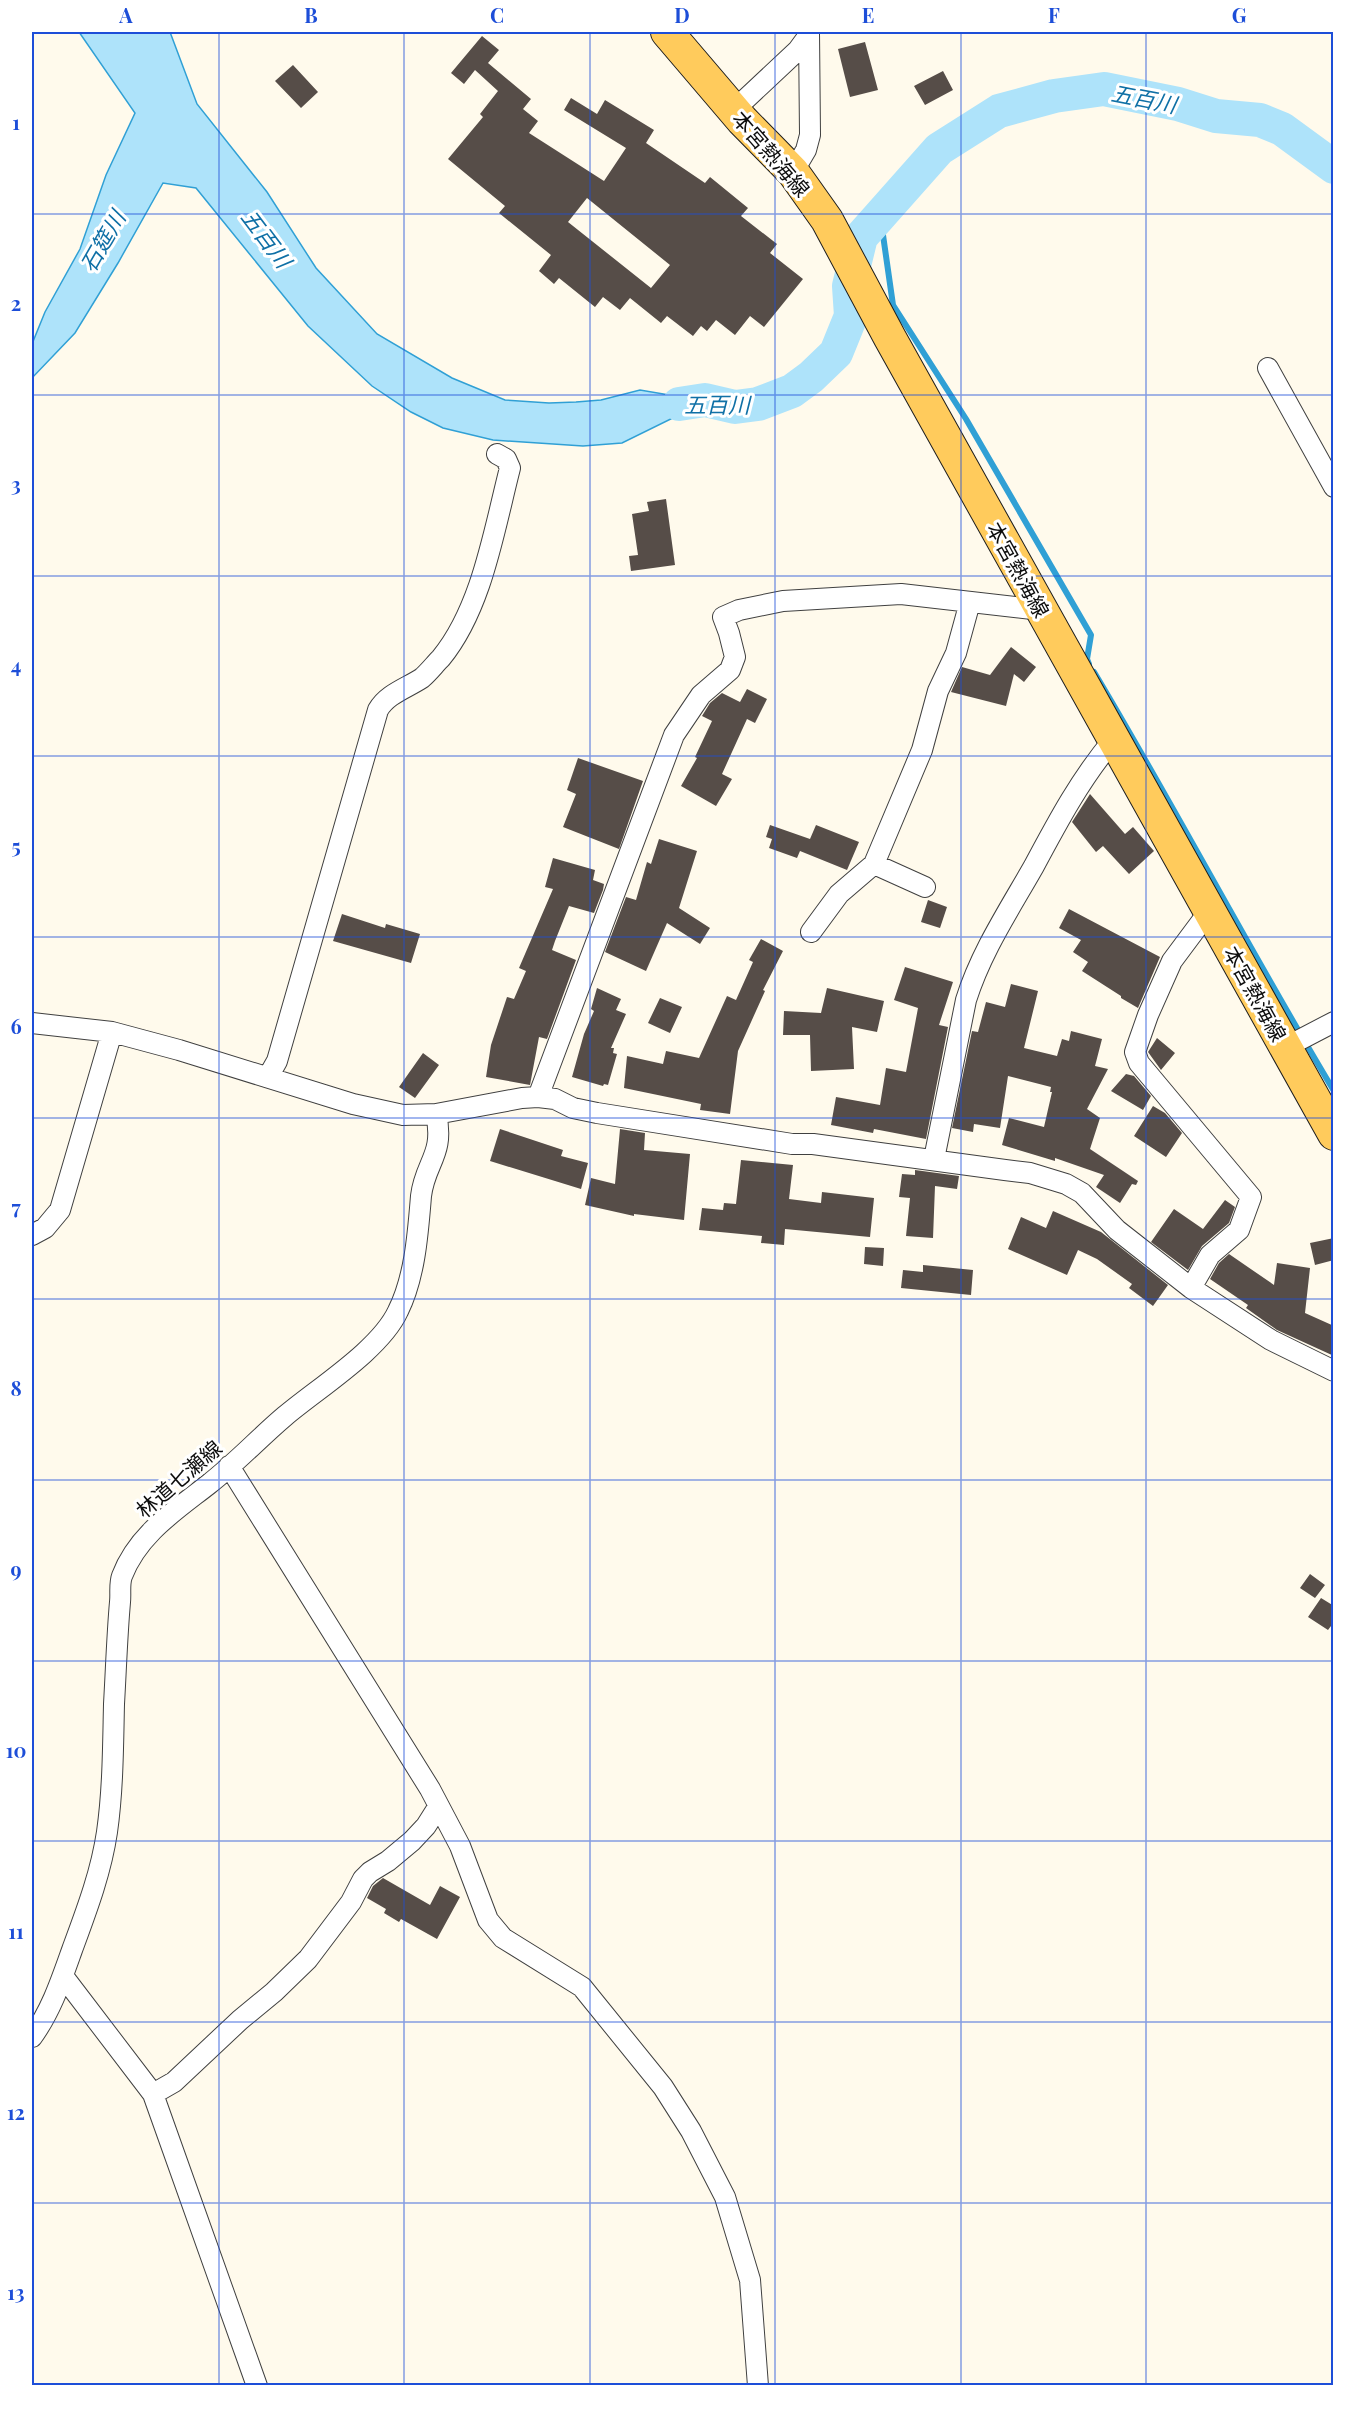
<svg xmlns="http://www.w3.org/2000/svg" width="1365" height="2417" font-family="'Playfair Display','Noto Sans JP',serif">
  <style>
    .water { fill: #aee3fa; stroke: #30a0d5; stroke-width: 1.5 }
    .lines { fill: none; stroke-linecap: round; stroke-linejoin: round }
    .stream { stroke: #30a0d5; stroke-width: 6 }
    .river { stroke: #aee3fa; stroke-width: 34 }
    .building { fill: #564d48; fill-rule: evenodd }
    .street-casing { stroke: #404040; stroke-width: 22 }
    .primary-casing { stroke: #1e1e1e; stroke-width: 34 }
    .street { stroke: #fff; stroke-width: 20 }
    .primary { stroke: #ffcb5c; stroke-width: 32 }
    .grid { fill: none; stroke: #1d4ed8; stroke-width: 1.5; stroke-opacity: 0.55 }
    .labels { text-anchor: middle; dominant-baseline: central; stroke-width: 6; stroke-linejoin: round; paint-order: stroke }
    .street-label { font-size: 21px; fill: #0d0d0d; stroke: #fff }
    .water-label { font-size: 22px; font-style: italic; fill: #0f70a6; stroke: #fff }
    .neatline { fill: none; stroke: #1d4ed8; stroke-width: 2 }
    .grid-label { font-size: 20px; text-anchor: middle; font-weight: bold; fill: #1d4ed8 }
  </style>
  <rect width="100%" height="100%" fill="#fffaec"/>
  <!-- water -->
  <path class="water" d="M 79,32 L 170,32 L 197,104 L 267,192 L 316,268 L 377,334 L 452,378 L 505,400 L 549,403 L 576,402 L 601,400 L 640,390 L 681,397 L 699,394 L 727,405 L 691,409 L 622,443 L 583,446 L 493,440 L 443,428 L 411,412 L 372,386 L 308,326 L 196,188 L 163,183 L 118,263 L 75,333 L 32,378 L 32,344 L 45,312 L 80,249 L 106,175 L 135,113 Z"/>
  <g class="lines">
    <!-- stream -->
    <path class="stream" d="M 880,214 L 893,305 L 966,419 L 1091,635 L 1087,659 L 1089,664
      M 1094,672 C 1177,811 1251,953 1334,1091"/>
    <!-- river -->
    <path class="river" d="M 679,404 L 705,400 L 735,407 L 758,404 L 792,391 L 811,377 L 836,353 L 851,316 L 849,286 L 861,237 L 939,149 L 999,111 L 1054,96 L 1104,89 L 1178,104 L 1216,116 L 1260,120 L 1282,129 L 1334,167"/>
  </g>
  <!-- building -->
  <path class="building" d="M 482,36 L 499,50 L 488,63 L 531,99 L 523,109 L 538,121 L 529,133 L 604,181 L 626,148 L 564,110 L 571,98 L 597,114 L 605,100 L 654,130 L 646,143 L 705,183 L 710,177 L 748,208 L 741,216 L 777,244 L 770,253 L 803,279 L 764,327 L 750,316 L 735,335 L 716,320 L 707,331 L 701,326 L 693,336 L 667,316 L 661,323 L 630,298 L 620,310 L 603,297 L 595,307 L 559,278 L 554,284 L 539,271 L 551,255 L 499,213 L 505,206 L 448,159 L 483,117 L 480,114 L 498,91 L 475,70 L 464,84 L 451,73 ZM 587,198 L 670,265 L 651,288 L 568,222 Z
    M 865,42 L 878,90 L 850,97 L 838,49 Z
    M 293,65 L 318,92 L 301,108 L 275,81 Z
    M 943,71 L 953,90 L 925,105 L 914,86 Z
    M 666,499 L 675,565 L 631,571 L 629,556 L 638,555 L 632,514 L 649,511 L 647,502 Z
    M 1011,647 L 1036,667 L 1024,682 L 1014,674 L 1006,706 L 951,692 L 962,667 L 990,675 Z
    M 747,689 L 767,699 L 755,723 L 747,719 L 722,774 L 732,779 L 716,806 L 681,786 L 697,758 L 695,757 L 712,721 L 702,716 L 710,703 L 722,693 L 740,702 Z
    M 578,758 L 643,781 L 619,849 L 563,827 L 576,794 L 567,790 Z
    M 1090,794 L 1125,834 L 1133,827 L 1154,851 L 1129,874 L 1103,846 L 1096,852 L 1072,822 Z
    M 770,825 L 810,839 L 816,825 L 859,842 L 847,870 L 800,851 L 797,858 L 769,848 L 772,839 L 766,837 Z
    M 659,839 L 697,851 L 679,908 L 710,928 L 700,944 L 667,923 L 646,971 L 605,952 L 626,897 L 636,900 L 647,862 L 651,864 Z
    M 553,858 L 595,870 L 593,880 L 604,884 L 603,890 L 594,913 L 569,906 L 555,941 L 552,950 L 576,960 L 547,1039 L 539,1037 L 530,1085 L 486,1077 L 491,1045 L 507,997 L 514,999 L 526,971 L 519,968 L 553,889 L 545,887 Z
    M 928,900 L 947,907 L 940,928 L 921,922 Z
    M 1069,909 L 1160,957 L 1138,1008 L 1121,998 L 1121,996 L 1082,971 L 1088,962 L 1073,952 L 1081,940 L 1059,928 Z
    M 342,914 L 385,928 L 386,924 L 420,934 L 411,963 L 333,941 Z
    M 761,939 L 783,951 L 763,990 L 765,991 L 738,1051 L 730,1114 L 700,1110 L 701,1104 L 624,1088 L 627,1056 L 663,1064 L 666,1051 L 699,1058 L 727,996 L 736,1000 L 753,962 L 749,960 Z
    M 905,967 L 953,982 L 939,1025 L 948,1027 L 926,1139 L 874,1129 L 873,1133 L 831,1125 L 836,1097 L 880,1105 L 886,1068 L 906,1072 L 918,1008 L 894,1000 Z
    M 1011,984 L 1038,991 L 1024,1048 L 1057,1056 L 1062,1039 L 1069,1041 L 1071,1031 L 1102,1039 L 1095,1066 L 1108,1069 L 1087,1109 L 1100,1118 L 1090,1149 L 1138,1181 L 1136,1185 L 1132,1184 L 1120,1203 L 1096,1187 L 1104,1175 L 1055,1158 L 1055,1161 L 1002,1145 L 1009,1118 L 1044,1127 L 1052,1092 L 1050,1092 L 1051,1087 L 1008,1076 L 1000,1128 L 974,1124 L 973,1132 L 952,1128 L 972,1031 L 978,1032 L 986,1002 L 1005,1007 Z
    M 597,988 L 621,999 L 616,1010 L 626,1014 L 611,1048 L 614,1048 L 613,1053 L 617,1054 L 608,1085 L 604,1084 L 603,1086 L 572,1077 L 584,1034 L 594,1011 L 591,1009 Z
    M 827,988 L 884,1001 L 877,1032 L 852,1027 L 854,1069 L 811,1071 L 810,1035 L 783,1035 L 784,1011 L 821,1013 Z
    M 660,998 L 682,1007 L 670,1033 L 648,1023 Z
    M 1157,1038 L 1175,1053 L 1161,1070 L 1148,1052 Z
    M 423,1053 L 439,1065 L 415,1098 L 399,1087 Z
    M 1126,1074 L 1134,1076 L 1151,1096 L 1143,1110 L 1111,1091 Z
    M 1153,1106 L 1165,1113 L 1182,1133 L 1166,1157 L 1134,1136 Z
    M 500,1129 L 563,1150 L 561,1156 L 588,1163 L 581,1189 L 490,1161 Z
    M 620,1129 L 645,1133 L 644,1150 L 690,1154 L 684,1220 L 634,1214 L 634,1216 L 585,1205 L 591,1178 L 615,1184 Z
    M 741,1160 L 793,1165 L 789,1199 L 821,1203 L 822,1192 L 874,1198 L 870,1237 L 785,1229 L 784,1245 L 761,1243 L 762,1236 L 699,1230 L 702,1208 L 723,1210 L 724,1203 L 736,1204 Z
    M 915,1170 L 959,1176 L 957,1189 L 935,1186 L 933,1238 L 906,1236 L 910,1198 L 899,1197 L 902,1174 L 915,1175 Z
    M 1225,1200 L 1235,1207 L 1229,1223 L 1202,1246 L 1188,1270 L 1151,1242 L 1174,1209 L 1203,1229 Z
    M 1053,1211 L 1101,1232 L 1168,1285 L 1153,1306 L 1129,1288 L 1132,1284 L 1097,1259 L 1078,1250 L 1067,1275 L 1008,1249 L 1021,1217 L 1046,1228 Z
    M 1334,1238 L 1334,1260 L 1315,1265 L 1310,1243 Z
    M 865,1247 L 884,1248 L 883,1266 L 864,1264 Z
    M 1229,1254 L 1274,1285 L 1277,1263 L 1310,1268 L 1305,1313 L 1334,1326 L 1334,1356 L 1277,1330 L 1246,1308 L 1248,1305 L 1210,1279 L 1219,1263 Z
    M 923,1265 L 973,1270 L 971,1295 L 901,1288 L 903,1270 L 923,1272 Z
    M 1310,1574 L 1325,1585 L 1315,1598 L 1300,1588 Z
    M 1321,1598 L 1334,1606 L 1334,1622 L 1328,1630 L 1308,1617 Z
    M 383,1878 L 430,1905 L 440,1886 L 460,1897 L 437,1939 L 401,1919 L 399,1922 L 384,1913 L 386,1909 L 367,1898 L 373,1886 Z"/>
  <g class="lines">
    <defs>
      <path id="street" d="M 734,110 L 798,50 L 809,35
        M 793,172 L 806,150 L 810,135 L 809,32
        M 1268,368 L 1334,487
        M 874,864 L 925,887
        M 811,932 L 839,894 L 874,864 L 922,750 L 938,691 L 956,653 L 970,602
        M 32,1023 L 112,1032 L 179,1050 L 353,1104 L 403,1115 L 436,1114 L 522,1098 L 538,1097 L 555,1099 L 573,1108 L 597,1113 L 792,1144 L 813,1144 L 1005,1170 L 1030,1173 L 1066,1184 L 1082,1193 L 1117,1230 L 1191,1288 L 1271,1340 L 1334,1371
        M 1286,1047 L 1334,1022
        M 268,1077 L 277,1061 L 378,710 C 387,694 407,688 422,678 C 429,672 435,664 441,658 C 482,608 494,530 510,468 L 506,459 L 497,454
        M 538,1097 L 674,735 L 701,695 L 730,670 L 735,657 L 729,633 L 723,617 L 739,610 L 783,601 L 901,594 L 1041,610
        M 934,1159 L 966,1000 C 981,952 1009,910 1034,866 C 1058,821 1081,778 1114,739
        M 32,1235 L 45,1228 L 60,1210 L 112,1032
        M 1191,1288 L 1210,1255 L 1239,1230 L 1251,1197 L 1139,1063 L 1135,1052 L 1148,1015 L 1172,961 L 1210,910
        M 229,1466 L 430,1789 L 460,1846 L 488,1920 L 503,1938 L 582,1987 L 663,2087 L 691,2131 L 725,2197 L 750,2280 L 758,2386
        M 63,1976 L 153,2094 L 257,2386
        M 32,2037 C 51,2011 61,1981 72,1950 C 86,1912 101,1873 107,1832 C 113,1790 113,1747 114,1704 C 116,1670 117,1636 120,1602 C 121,1594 119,1584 122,1576 C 138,1534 176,1510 209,1484 C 236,1463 259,1438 285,1416 C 318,1388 380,1350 398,1311 C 415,1277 418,1233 421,1196 C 425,1162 445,1155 436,1114
        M 153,2094 L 174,2082 L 240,2020 L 274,1992 L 308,1959 L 351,1902 L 363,1879 L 370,1872 L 388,1861 L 412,1841 L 426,1826 L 438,1807"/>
      <path id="primary" d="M 667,32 L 742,120 L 793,172 L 827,220 L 890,338 L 1334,1134"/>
    </defs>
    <!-- street casing -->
    <use href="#street" class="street-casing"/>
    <!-- primary casing -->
    <use href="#primary" class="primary-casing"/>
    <!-- street -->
    <use href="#street" class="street"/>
    <!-- primary -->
    <use href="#primary" class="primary"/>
  </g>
  <!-- grid -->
  <path class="grid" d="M 219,32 L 219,2386M 404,32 L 404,2386M 590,32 L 590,2386M 775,32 L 775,2386M 961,32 L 961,2386M 1146,32 L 1146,2386M 32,214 L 1334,214M 32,395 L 1334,395M 32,576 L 1334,576M 32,756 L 1334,756M 32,937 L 1334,937M 32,1118 L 1334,1118M 32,1299 L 1334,1299M 32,1480 L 1334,1480M 32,1661 L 1334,1661M 32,1841 L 1334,1841M 32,2022 L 1334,2022M 32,2203 L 1334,2203"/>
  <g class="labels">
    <!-- street labels -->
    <g class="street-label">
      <text transform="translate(772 153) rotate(49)">本宮熱海線</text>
      <text transform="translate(1019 569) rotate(61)">本宮熱海線</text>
      <text transform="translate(1256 993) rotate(61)">本宮熱海線</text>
      <text transform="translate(178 1478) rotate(-41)">林道七瀬線</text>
    </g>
    <!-- water labels -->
    <g class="water-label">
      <text transform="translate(1144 98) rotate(11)">五百川</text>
      <text transform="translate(267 238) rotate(53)">五百川</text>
      <text transform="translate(102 241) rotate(-60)">石筵川</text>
      <text x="717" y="404">五百川</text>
    </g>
  </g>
  <!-- border -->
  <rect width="1365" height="2417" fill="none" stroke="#ffffff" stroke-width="66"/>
  <rect x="33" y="33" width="1299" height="2351" class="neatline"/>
  <g class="grid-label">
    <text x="126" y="23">A</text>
    <text x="311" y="23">B</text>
    <text x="497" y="23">C</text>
    <text x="682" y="23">D</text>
    <text x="868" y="23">E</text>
    <text x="1054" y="23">F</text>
    <text x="1239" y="23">G</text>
    <text x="16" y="130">1</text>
    <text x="16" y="311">2</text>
    <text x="16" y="492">3</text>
    <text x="16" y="673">4</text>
    <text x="16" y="854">5</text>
    <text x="16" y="1034">6</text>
    <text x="16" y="1215">7</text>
    <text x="16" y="1396">8</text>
    <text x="16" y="1577">9</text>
    <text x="16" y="1758">10</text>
    <text x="16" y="1939">11</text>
    <text x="16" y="2120">12</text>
    <text x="16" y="2300">13</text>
  </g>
</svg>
